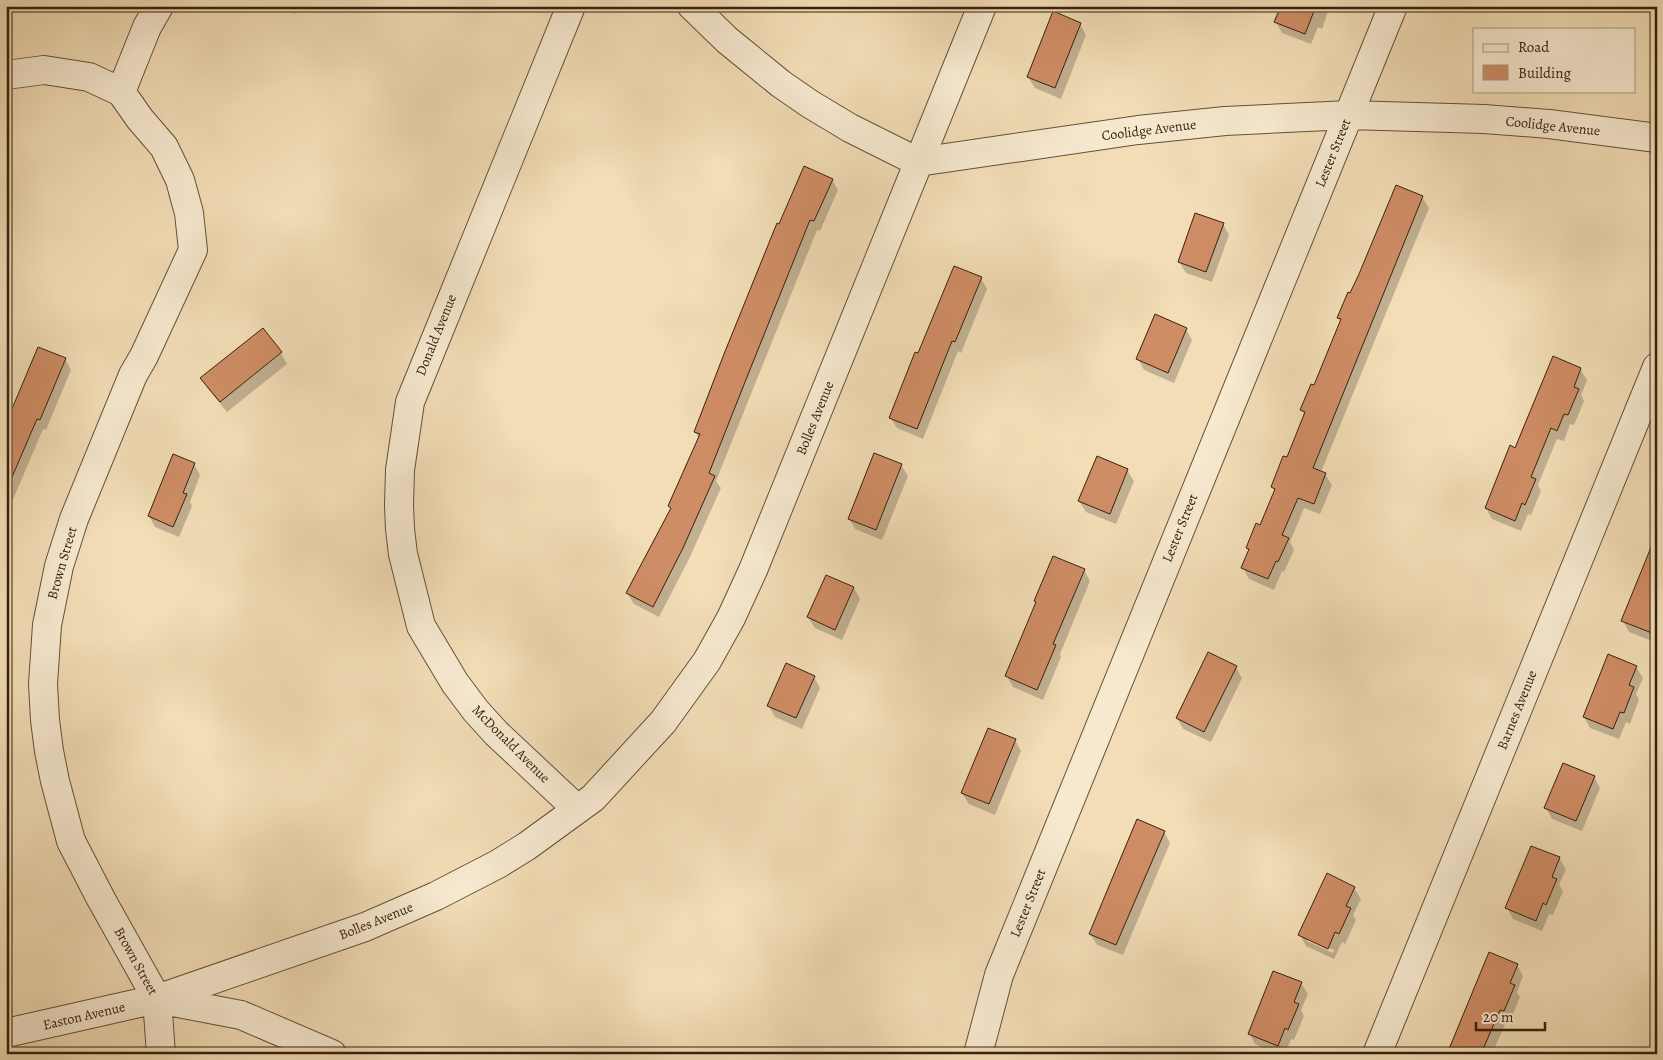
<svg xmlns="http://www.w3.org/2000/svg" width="1663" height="1060" font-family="Alegreya,serif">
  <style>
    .shadow { fill: #0003; fill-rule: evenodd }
    .building { fill: #cf8d65; stroke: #35220e }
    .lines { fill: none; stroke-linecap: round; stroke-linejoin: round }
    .minor-casing { stroke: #645138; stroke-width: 30 }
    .minor { stroke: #f7e9d0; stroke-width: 28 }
    .labels { text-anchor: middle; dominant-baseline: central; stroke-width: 4.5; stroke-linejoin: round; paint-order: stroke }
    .street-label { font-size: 14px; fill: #35220e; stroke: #f7e9d0 }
  </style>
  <rect width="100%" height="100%" fill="#f2ddb6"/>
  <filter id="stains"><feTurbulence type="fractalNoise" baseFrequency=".004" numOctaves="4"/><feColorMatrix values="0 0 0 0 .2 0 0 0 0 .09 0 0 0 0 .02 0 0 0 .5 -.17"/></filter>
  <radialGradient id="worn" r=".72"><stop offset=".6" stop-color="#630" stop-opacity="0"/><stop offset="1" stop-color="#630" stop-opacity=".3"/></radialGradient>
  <!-- shadow -->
  <path class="shadow" d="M 277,6 L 298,6 L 295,14 Z
    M 1282,6 L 1330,6 L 1322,29 L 1318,27 L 1311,44 L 1282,33 L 1276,22 Z
    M 1080,24 L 1086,35 L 1061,99 L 1035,88 L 1028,77 Z
    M 832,180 L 838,190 L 820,231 L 817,230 L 716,481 L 721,488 L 689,559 L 659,617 L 634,604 L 627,593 L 671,510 L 669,506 L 699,438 L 695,432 L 779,225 Z
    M 1422,197 L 1429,208 L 1321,472 L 1325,474 L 1332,485 L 1320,514 L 1304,508 L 1290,542 L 1294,550 L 1284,572 L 1282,571 L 1274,590 L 1249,579 L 1243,568 L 1250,552 L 1247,547 L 1261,526 L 1275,492 L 1273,487 L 1288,459 L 1305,416 L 1302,410 L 1315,387 L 1341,322 L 1338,317 L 1351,294 Z
    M 1223,224 L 1229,235 L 1212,282 L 1186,273 L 1179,262 Z
    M 981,278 L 987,289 L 961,353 L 958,351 L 923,439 L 897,428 L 890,417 L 919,355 Z
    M 1186,329 L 1192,340 L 1174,383 L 1144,370 L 1138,359 Z
    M 263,330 L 281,353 L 287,364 L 227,412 L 208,389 L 202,378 Z
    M 65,359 L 71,370 L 46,430 L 43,429 L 6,516 L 6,426 Z
    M 1580,369 L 1587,380 L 1581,395 L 1584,401 L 1574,425 L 1570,424 L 1564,441 L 1557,439 L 1538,485 L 1541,491 L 1531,515 L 1528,514 L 1521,531 L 1492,519 L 1486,508 L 1516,449 Z
    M 194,464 L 200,475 L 190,502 L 192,506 L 179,537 L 155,527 L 149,516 Z
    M 901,465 L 908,476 L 882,540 L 855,529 L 849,518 Z
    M 1127,470 L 1134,481 L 1116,524 L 1086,512 L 1079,501 Z
    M 1648,559 L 1657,563 L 1657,643 L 1629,632 L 1623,621 Z
    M 1084,570 L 1090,581 L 1060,654 L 1061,657 L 1043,700 L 1013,687 L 1007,676 Z
    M 827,576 L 854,588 L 860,599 L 842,640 L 815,628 L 808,617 Z
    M 1236,667 L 1242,678 L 1211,742 L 1183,729 L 1177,718 Z
    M 1636,667 L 1643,678 L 1636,694 L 1639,699 L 1630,724 L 1626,722 L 1619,739 L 1590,728 L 1584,717 Z
    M 814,677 L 820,688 L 802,729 L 775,717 L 769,706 Z
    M 1015,740 L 1021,751 L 995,815 L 969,804 L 962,793 Z
    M 1594,777 L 1600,788 L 1582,831 L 1552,819 L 1546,808 Z
    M 1164,832 L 1170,843 L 1123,955 L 1097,945 L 1090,934 Z
    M 1559,858 L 1566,869 L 1559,885 L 1563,891 L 1553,915 L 1549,914 L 1542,931 L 1513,919 L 1507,908 Z
    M 1354,888 L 1361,899 L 1353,915 L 1356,920 L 1345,944 L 1342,942 L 1334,959 L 1306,946 L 1300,935 ZM 1307,938 L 1334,950 L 1333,953 L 1307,941 Z
    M 1517,965 L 1523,976 L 1517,992 L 1520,997 L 1510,1021 L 1507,1020 L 1492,1054 L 1449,1054 Z
    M 1274,972 L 1301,983 L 1308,994 L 1301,1010 L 1304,1016 L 1294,1040 L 1291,1039 L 1285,1054 L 1278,1054 L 1255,1044 L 1249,1033 Z"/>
  <!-- building -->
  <path class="building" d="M 1281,6 L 1316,6 L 1305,34 L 1274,22 Z
    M 1053,11 L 1081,23 L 1055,88 L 1027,77 Z
    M 804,166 L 833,179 L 814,221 L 810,220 L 745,382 L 709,473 L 715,476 L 683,548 L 653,607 L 626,593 L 671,508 L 668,506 L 700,434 L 694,432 L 724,354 L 777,223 L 779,224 Z
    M 1396,185 L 1423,196 L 1313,468 L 1326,473 L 1314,504 L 1298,498 L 1282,535 L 1289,538 L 1278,562 L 1276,561 L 1268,579 L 1241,568 L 1249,549 L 1246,548 L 1256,523 L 1260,525 L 1275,489 L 1271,487 L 1283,456 L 1287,457 L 1305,412 L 1300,410 L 1311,384 L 1314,385 L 1341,319 L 1337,318 L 1348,292 L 1350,293 L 1359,274 Z
    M 1195,213 L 1224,223 L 1206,272 L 1178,262 Z
    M 954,266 L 982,277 L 955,342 L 952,341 L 917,429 L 889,418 L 915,352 L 918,353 Z
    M 1155,314 L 1187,328 L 1168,373 L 1136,359 Z
    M 263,328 L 282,352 L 220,402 L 200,378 Z
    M 38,347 L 66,358 L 40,420 L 37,419 L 6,491 L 6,423 Z
    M 1553,356 L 1581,368 L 1574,387 L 1579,389 L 1568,415 L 1564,414 L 1557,431 L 1551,428 L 1531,477 L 1536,479 L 1525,505 L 1522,503 L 1515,521 L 1485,508 L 1510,445 L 1515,448 Z
    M 874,453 L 902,464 L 876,530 L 848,519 Z
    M 173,454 L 195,463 L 183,493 L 187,494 L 173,527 L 148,516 Z
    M 1097,456 L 1128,469 L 1110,514 L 1078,501 Z
    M 1656,535 L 1657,620 L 1652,633 L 1621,621 Z
    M 1053,556 L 1085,569 L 1053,644 L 1056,645 L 1037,690 L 1005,676 L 1036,602 L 1034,601 Z
    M 826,575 L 854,587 L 835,630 L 807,617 Z
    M 1208,652 L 1237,666 L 1204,732 L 1176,718 Z
    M 1608,654 L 1637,666 L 1629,685 L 1634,687 L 1624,713 L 1620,712 L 1613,729 L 1583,717 Z
    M 786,663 L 815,676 L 796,718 L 767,706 Z
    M 988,728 L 1016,739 L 989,804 L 961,793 Z
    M 1563,763 L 1595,776 L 1576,821 L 1544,808 Z
    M 1137,819 L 1165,831 L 1116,945 L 1089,934 Z
    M 1531,846 L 1560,857 L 1552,877 L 1557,879 L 1546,905 L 1543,903 L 1536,921 L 1505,908 Z
    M 1327,873 L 1355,887 L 1346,906 L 1351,908 L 1339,934 L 1335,932 L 1328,949 L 1298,935 Z
    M 1489,952 L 1518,964 L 1510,983 L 1515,985 L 1504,1011 L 1500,1010 L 1481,1054 L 1447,1054 Z
    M 1273,971 L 1302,982 L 1294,1002 L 1299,1004 L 1288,1030 L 1285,1028 L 1278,1046 L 1248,1034 Z"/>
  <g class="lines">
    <defs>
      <path id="minor" d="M 571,6 L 410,402 L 400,470 L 399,505 L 400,529 L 403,554 L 421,626 L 455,683 L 476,711 L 496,733 L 577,809
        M 692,6 L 727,40 L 781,84 L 810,104 L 850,128 L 918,162 L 1138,130 L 1225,121 L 1349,115 L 1484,119 L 1549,124 L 1657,138
        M 6,75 L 44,70 L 89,77 L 121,92
        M 121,92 L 140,119 L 164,147 L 180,180 L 189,213 L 193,250 L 144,356 L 133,375 L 74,519 L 59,566 L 47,625 L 43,684 L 45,720 L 49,751 L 55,781 L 71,841 L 101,899 L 157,999 L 161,1054
        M 121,92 L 147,27 L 159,6
        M 157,999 L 365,927 L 436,896 L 498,864 L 527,846 L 593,798 L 663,722 L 707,661 L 731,618 L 753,570 L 982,6
        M 6,1033 L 157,999 L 241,1015 L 332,1054
        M 978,1054 L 999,975 L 1393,6
        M 1377,1054 L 1657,367"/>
    </defs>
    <!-- minor casing -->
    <use href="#minor" class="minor-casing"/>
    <!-- minor -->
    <use href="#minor" class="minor"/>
  </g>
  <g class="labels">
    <!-- street labels -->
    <g class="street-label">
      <text transform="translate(1553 126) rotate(6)">Coolidge Avenue</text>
      <text transform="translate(1149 130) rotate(-7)">Coolidge Avenue</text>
      <text transform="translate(1333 153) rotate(-68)">Lester Street</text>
      <text transform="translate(436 335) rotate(-68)">Donald Avenue</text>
      <text transform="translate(815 418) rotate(-68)">Bolles Avenue</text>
      <text transform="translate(1180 528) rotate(-68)">Lester Street</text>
      <text transform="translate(62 563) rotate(-74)">Brown Street</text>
      <text transform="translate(1517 710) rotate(-68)">Barnes Avenue</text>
      <text transform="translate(511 744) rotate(45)">McDonald Avenue</text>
      <text transform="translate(1028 903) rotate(-68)">Lester Street</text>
      <text transform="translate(376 921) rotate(-22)">Bolles Avenue</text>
      <text transform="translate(136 961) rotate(61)">Brown Street</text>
      <text transform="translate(84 1016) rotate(-13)">Easton Avenue</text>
    </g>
  </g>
  <!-- margin -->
  <rect width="1663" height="1060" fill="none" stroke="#f2ddb6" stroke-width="25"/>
  <rect x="8" y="8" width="1648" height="1045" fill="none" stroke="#35220e" stroke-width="2.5"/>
  <rect x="12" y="12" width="1638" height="1035" fill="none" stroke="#35220e"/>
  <!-- legend -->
  <rect x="1473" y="28" width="162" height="65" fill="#f7e9d0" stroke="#a99982"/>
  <rect x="1483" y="44" width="25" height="8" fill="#f7e9d0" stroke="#a99982"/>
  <text x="1518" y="52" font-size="15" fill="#35220e">Road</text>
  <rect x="1483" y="65" width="25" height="15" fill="#cf8d65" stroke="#a99982"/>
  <text x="1518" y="78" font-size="15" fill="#35220e">Building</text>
  <!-- scale -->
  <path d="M1476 1022v8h69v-8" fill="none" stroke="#35220e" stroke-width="2.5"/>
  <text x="1483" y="1022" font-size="15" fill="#35220e" stroke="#f7e9d0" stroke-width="4" paint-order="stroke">20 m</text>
  <rect width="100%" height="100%" filter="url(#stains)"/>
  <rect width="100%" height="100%" fill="url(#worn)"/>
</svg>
